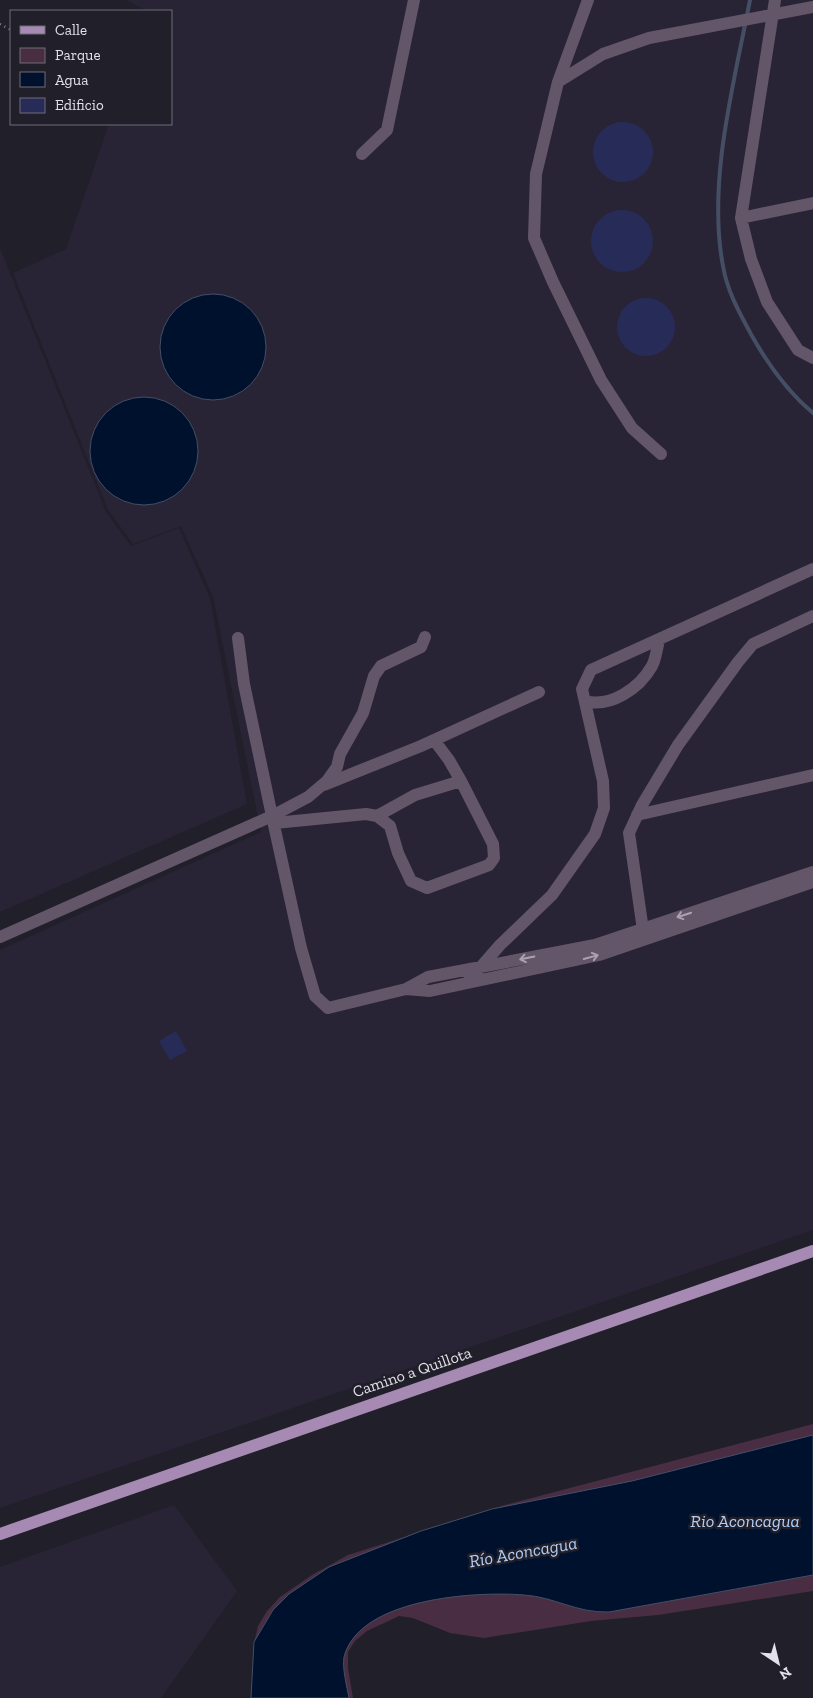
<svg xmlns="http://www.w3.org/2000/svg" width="813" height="1698" font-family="'Zilla Slab',serif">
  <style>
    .built { fill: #292435 }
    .green { fill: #492e43 }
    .water { fill: #00112e; stroke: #444f66 }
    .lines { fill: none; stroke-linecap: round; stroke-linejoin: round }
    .stream { stroke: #444f66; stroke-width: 4 }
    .building { fill: #272b58 }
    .path { stroke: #86848e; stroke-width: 2.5; stroke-dasharray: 1 4; stroke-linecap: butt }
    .minor { stroke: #645669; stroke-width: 12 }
    .major { stroke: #a78ab3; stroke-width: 12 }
    .oneway { stroke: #aaa2af }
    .labels { text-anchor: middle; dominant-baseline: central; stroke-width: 5; stroke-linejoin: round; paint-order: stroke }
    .street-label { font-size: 16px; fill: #e3e1e9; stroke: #211f2a }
    .water-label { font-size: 18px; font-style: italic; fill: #b1cef7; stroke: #211f2a }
  </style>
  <rect width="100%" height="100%" fill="#211f2a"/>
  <!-- built -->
  <path class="built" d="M 126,0 L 813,0 L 813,1230 L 0,1508 L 0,950 L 261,832 L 213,597 L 181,526 L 133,544 L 108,510 L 13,273 L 66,249 L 109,124 L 171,124 L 171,11 L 147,11 Z
    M 0,248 L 106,512 L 131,546 L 179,528 L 210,598 L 247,804 L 0,912 Z
    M 174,1505 L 237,1591 L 161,1698 L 0,1698 L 0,1567 Z"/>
  <!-- green -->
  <path class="green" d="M 813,1424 L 813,1591 L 658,1615 L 591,1621 L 484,1638 L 450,1633 L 413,1618 L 399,1616 L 367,1631 L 355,1641 L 348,1652 L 348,1668 L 353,1698 L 255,1698 L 254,1643 L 258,1626 L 267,1611 L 280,1597 L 312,1575 L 348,1555 L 505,1505 Z"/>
  <!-- water -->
  <path class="water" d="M160 347a53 53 0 1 1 106 0a53 53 0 1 1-106 0Z
    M90 451a54 54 0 1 1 108 0a54 54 0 1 1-108 0Z
    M 813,1435 L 813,1575 L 609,1612 C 576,1613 555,1597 524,1595 C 476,1591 359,1598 344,1657 C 342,1668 347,1687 349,1698 L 251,1698 L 254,1642 L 273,1610 L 289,1594 L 329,1567 L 421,1531 L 492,1509 L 632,1481 Z"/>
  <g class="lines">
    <!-- stream -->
    <path class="stream" d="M 750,0 C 734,83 707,182 723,266 C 727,291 740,314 752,336 C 769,366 787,391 813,413"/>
  </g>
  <!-- building -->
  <path class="building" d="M593 152a30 30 0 1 1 60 0a30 30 0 1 1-60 0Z
    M591 241a31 31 0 1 1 62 0a31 31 0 1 1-62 0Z
    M617 327a29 29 0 1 1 58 0a29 29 0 1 1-58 0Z
    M 176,1031 L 187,1051 L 170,1060 L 159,1041 Z"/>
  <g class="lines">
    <!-- path -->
    <path class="path" d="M 0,24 L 11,30"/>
    <!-- minor -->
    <path class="minor" d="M 588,0 L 558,82 L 536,174 L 534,238 L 553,282 L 601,380 L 632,428 L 661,454
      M 775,0 L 741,218 L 751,259 L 767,302 L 798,350 L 813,358
      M 558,82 L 603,54 L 649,38 L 813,7
      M 362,154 L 387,130 L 414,0
      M 741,218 L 813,203
      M 238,638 L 244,684 L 272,816 L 308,797 L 327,781 L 337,767 L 340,754 L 363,713 L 374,676 L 381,666 L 421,647 L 425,637
      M 585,701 C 610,708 639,689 652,666 C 656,659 657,648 659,640
      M 434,740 L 449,760 L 461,781
      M 324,785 L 421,746 L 539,692
      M 637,815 L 813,775
      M 275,823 L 366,814 L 377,816 L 390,826 L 398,853 L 411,881 L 427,888 L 489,865 L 494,858 L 493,844 L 461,781 L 415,795 L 377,816
      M 0,937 L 272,816 L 301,948 L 315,996 L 328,1008 L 406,989 L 428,977 L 595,945 L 813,872
      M 644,937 L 629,833 L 642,805 L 678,745 L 738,662 L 753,644 L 813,616
      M 467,983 L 500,945 L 552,895 L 595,834 L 604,808 L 603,781 L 582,689 L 591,670 L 813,569
      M 406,989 L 430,991 L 599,955 L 813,882"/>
    <!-- major -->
    <path class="major" d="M 0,1534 L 813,1251"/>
  </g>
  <!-- one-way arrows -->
  <defs><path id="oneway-shaft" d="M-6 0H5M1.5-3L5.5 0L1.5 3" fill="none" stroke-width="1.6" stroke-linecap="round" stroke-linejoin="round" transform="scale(1.25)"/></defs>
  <g class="oneway">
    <use href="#oneway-shaft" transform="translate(684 915) rotate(162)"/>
    <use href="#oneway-shaft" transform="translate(591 957) rotate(-15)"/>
    <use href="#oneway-shaft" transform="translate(527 958) rotate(169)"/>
  </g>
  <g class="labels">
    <!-- street labels -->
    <g class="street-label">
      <text transform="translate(412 1372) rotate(-19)">Camino a Quillota</text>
    </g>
    <!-- water labels -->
    <g class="water-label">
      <text x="745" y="1521">Rio Aconcagua</text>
      <text transform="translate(523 1552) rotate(-10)">Río Aconcagua</text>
    </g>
  </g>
  <!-- legend -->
  <rect x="10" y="10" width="162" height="115" fill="#211f2a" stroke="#6f6d76"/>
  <rect x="20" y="26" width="25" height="8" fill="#a78ab3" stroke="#6f6d76"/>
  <text x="55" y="35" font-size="15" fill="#e3e1e9">Calle</text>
  <rect x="20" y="48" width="25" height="15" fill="#492e43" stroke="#6f6d76"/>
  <text x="55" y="60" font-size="15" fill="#e3e1e9">Parque</text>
  <rect x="20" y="72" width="25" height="15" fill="#00112e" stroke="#6f6d76"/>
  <text x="55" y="85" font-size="15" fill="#e3e1e9">Agua</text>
  <rect x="20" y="98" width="25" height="15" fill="#272b58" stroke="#6f6d76"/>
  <text x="55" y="110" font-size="15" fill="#e3e1e9">Edificio</text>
  <!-- north arrow -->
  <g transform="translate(778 1663) rotate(145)" stroke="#211f2a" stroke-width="4" paint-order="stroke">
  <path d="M0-4L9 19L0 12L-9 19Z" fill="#e3e1e9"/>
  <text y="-8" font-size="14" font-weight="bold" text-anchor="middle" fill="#e3e1e9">N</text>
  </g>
</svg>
